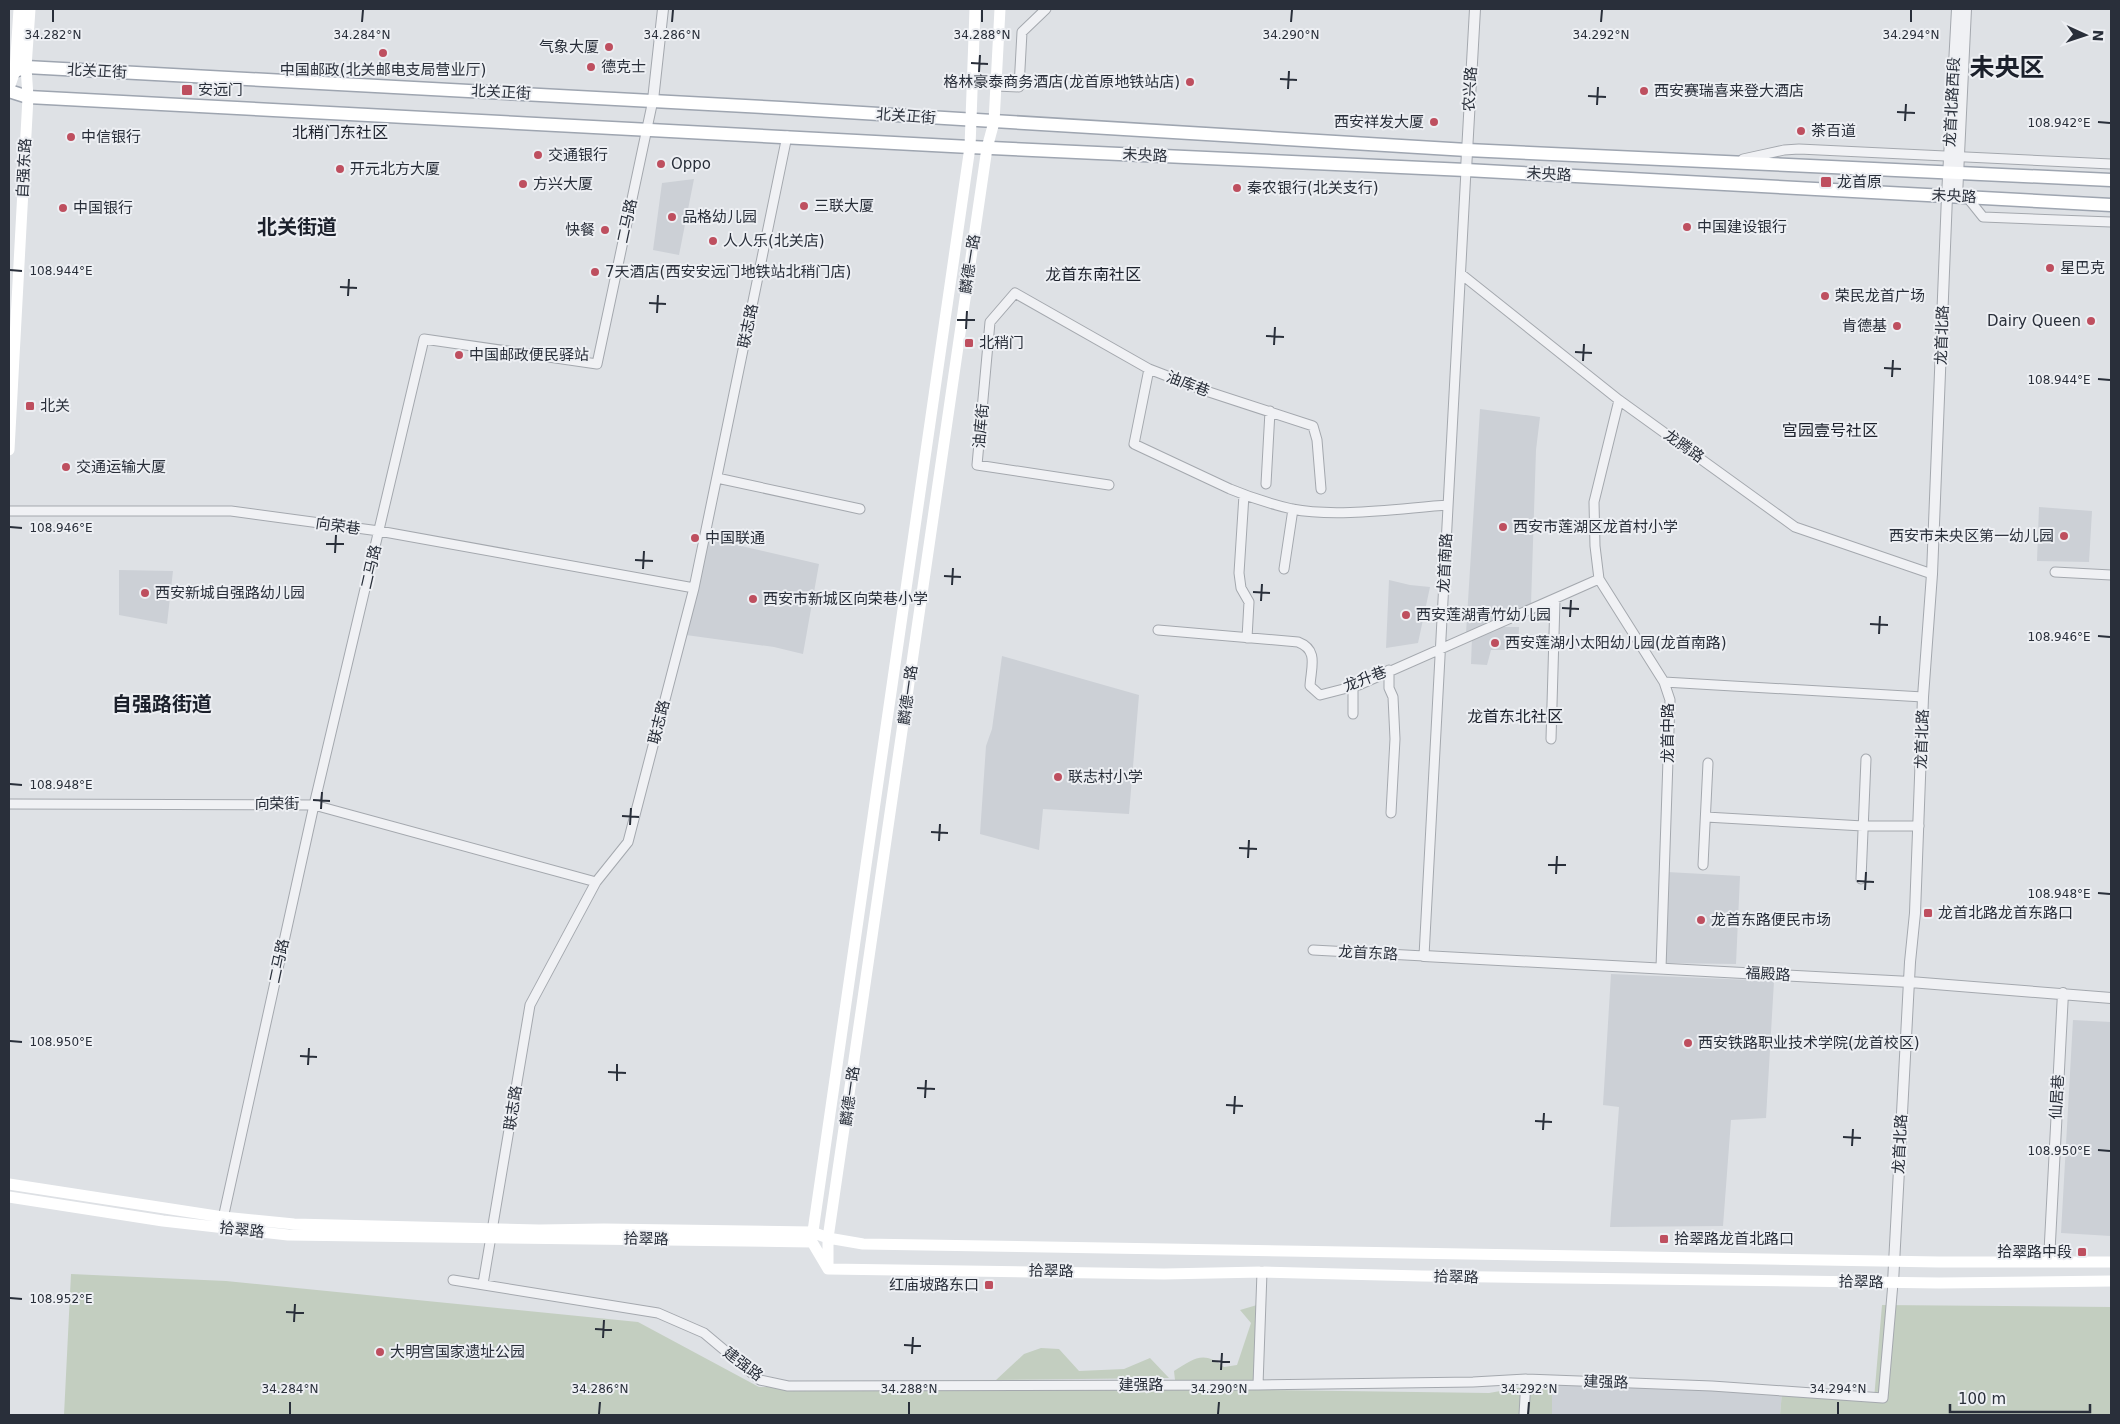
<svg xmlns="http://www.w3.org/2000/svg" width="2120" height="1424" font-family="'DejaVu Sans','Noto Sans SC',sans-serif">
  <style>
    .built { fill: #ccd0d6 }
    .green { fill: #c3cec0 }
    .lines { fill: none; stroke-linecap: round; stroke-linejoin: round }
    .minor-casing { stroke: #a4a8ae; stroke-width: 11 }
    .tertiary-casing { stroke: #a4a8ae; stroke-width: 12 }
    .primary-casing { stroke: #9ea5b0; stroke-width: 15 }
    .minor { stroke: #f0f1f4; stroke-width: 9 }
    .tertiary { stroke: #f0f1f4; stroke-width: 10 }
    .secondary { stroke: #fff; stroke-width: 11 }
    .primary { stroke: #fff; stroke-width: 12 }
    .ticks { fill: none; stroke: #292f3a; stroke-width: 2 }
    .poi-dot { fill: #be4f5f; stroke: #edeff3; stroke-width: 2 }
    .labels { text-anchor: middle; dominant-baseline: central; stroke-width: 4; stroke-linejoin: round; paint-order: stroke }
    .poi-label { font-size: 15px; fill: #292f3a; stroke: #edeff3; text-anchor: start }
    .street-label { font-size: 15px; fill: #292f3a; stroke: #edeff3 }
    .neighbourhood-label { font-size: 16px; fill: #1b202b; stroke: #edeff3 }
    .district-label { font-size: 20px; font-weight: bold; fill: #1b202b; stroke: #edeff3 }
    .town-label { font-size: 25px; font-weight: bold; fill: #1b202b; stroke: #edeff3 }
    .ticks-label { font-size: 12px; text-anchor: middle; fill: #292f3a; stroke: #edeff3; stroke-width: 4; stroke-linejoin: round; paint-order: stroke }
  </style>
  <rect width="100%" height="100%" fill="#dee1e5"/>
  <!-- built -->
  <path class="built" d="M 694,179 L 679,255 L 653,250 L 662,183 Z
    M 1480,409 L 1540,417 L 1536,450 L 1531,605 L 1466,633 Z
    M 2039,507 L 2092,511 L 2089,562 L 2037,561 Z
    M 707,538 L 819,564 L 803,654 L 774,647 L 686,635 Z
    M 119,570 L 173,571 L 167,624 L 119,615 Z
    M 1389,580 L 1410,585 L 1430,587 L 1418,643 L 1386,648 Z
    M 1494,627 L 1519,627 L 1518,650 L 1491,650 L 1487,665 L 1471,664 L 1472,637 Z
    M 1002,656 L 1139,695 L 1129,814 L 1043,809 L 1039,850 L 980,834 L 986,746 L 992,729 Z
    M 1667,872 L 1740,876 L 1736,964 L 1662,963 Z
    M 1611,974 L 1774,981 L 1766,1118 L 1731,1120 L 1723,1226 L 1610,1227 L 1619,1107 L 1603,1105 Z
    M 2073,1020 L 2111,1022 L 2111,1236 L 2061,1233 Z
    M 1552,1382 L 1782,1392 L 1780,1415 L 1552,1415 Z"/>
  <!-- green -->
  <path class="green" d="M 71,1274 L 226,1281 L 638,1322 L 759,1387 L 1126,1388 L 1489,1393 L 1552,1382 L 1552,1415 L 64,1415 Z
    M 1257,1305 L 1255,1380 L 1175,1380 L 1174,1371 C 1194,1359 1203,1350 1224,1367 L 1237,1365 L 1251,1323 L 1240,1310 Z
    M 1882,1305 L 2111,1307 L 2111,1415 L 1780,1415 L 1782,1392 L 1874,1399 Z
    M 1041,1348 L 1059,1349 L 1079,1371 L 1124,1369 L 1150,1358 L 1169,1378 L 996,1380 L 1024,1354 Z"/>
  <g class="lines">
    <defs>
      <path id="minor" d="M 996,86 L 1019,87 L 1022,32 L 1046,9
        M 1743,159 L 1784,150 L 1799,149 L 2111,164
        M 1967,197 L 1983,217 L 2111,222
        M 1461,274 L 1619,400 L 1795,527 L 1932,574
        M 1149,369 L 1134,444 L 1230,489 C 1249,497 1271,504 1292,509 C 1337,518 1402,508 1448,505
        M 1619,400 L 1594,502 L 1595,546 L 1599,579 L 1664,682 L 1670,700 L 1661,968
        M 717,478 L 860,509
        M 1266,484 L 1270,411
        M 1109,485 L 977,465 L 990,322 L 1015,293 L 1149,369 L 1206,391 L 1313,426 L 1317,440 L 1321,489
        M 1244,495 L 1239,573 L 1241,588 L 1249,602 L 1247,638
        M 9,511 L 231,511 L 379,531 L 694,588
        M 1284,569 L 1293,509
        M 2055,572 L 2111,575
        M 1158,630 L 1298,642 C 1319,650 1311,667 1310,686 L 1320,695 L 1359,685 L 1599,579
        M 1389,670 L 1389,688 L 1393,697 L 1395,739 L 1391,813
        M 1664,682 L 1923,697
        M 1353,714 L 1353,686
        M 1551,739 L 1555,600
        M 9,804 L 314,805 L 596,882
        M 1706,817 L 1863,826 L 1919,826
        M 1703,865 L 1708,763
        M 1861,879 L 1866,759
        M 1313,950 L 1424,956 L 1466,170
        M 222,1223 L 314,805 L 424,339 L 597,364 L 653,100
        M 453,1280 L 658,1313 L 704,1333 L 760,1380 L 788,1386 L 1258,1385 L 1473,1382 L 1526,1379 L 1712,1386 L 1883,1398 L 1893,1283
        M 483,1284 L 530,1005 L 596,882 L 628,842 L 694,588 L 787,136
        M 1258,1385 L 1262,1272
        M 1524,1415 L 1526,1379"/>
      <path id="tertiary" d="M 653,100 L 663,9
        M 1466,170 L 1475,9
        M 1957,196 L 1966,9
        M 1424,956 L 1910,982 L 2111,998
        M 2049,1261 L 2063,993
        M 1893,1283 L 1910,962 L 1915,913 L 1923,697 L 1932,574 L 1947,196 L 1957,9"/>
      <path id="primary" d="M 9,70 L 15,71 L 26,67 L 781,108 L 1467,150 L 2111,180
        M 9,91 L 28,97 L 970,147 L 1466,170 L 2111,205"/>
    </defs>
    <!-- minor casing -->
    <use href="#minor" class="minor-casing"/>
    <!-- tertiary casing -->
    <use href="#tertiary" class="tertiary-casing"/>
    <!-- primary casing -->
    <use href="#primary" class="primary-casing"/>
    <!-- minor -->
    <use href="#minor" class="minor"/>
    <!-- tertiary -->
    <use href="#tertiary" class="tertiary"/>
    <!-- secondary -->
    <path class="secondary" d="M 9,88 L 15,71 L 19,9
      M 9,450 L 28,97 L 26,67 L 30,9
      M 9,1184 L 223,1217 L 294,1224 L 539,1230 L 604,1229 L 812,1232 L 828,1238 L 863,1244 L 1939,1262 L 2111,1262
      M 9,1197 L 163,1221 L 288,1235 L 812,1242 L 828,1269 L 1164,1274 L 1262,1272 L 1422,1276 L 1939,1283 L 2111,1281
      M 812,1238 L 970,147 L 975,9
      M 828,1269 L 828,1238 L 987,148 L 994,122 L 1000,9"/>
    <!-- primary -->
    <use href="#primary" class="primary"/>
  </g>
  <!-- ticks -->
  <path class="ticks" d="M 53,22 L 53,10M 362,22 L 363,10M 672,22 L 673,10M 982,22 L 982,10M 1291,22 L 1292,10M 1601,22 L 1602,10M 1911,22 L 1911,10M 971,63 L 988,64M 979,72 L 980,55M 1280,79 L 1297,80M 1288,89 L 1289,71M 1588,96 L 1606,97M 1597,105 L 1598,87M 1897,112 L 1915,113M 1905,121 L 1906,104M 2098,122 L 2110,123M 10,270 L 22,271M 340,287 L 357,288M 348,296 L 349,279M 649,303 L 666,304M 657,313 L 658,295M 957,320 L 975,320M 966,329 L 967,311M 1266,336 L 1284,337M 1274,345 L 1275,327M 1575,352 L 1592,353M 1583,361 L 1584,344M 1884,368 L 1901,369M 1892,377 L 1893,360M 2098,379 L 2110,380M 10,527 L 22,528M 326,544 L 344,544M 335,553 L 336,535M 635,560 L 653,561M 643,569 L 644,551M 944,576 L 961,577M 952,585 L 953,568M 1253,592 L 1270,593M 1261,601 L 1262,584M 1562,608 L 1579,609M 1570,617 L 1571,600M 1870,624 L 1888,625M 1879,634 L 1880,616M 2098,636 L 2110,637M 10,784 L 22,785M 313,800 L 330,801M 321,809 L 322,792M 622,816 L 639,817M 630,825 L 631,808M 931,832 L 948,833M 939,841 L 940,824M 1239,848 L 1257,849M 1248,858 L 1249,840M 1548,865 L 1566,865M 1556,874 L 1557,856M 1857,881 L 1874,882M 1865,890 L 1866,872M 2098,893 L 2110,894M 10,1041 L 22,1042M 300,1056 L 317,1057M 308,1065 L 309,1048M 608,1072 L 626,1073M 617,1081 L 617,1064M 917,1088 L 935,1089M 925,1098 L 926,1080M 1226,1105 L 1243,1106M 1234,1114 L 1235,1096M 1535,1121 L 1552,1122M 1543,1130 L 1544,1113M 1843,1137 L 1861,1138M 1852,1146 L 1853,1129M 2098,1150 L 2110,1151M 10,1298 L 22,1299M 286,1312 L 304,1313M 294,1322 L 295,1304M 595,1329 L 612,1330M 603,1338 L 604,1320M 904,1345 L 921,1346M 912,1354 L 913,1337M 1212,1361 L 1230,1362M 1221,1370 L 1222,1353M 290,1414 L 290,1402M 599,1414 L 600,1402M 909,1414 L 909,1402M 1218,1414 L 1219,1402M 1528,1414 L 1529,1402M 1838,1414 L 1838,1402"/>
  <!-- markers -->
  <g class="poi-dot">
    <circle cx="609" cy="47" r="5"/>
    <circle cx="383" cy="53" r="5"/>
    <circle cx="591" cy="67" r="5"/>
    <circle cx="1190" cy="82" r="5"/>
    <rect x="181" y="84" width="12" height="12" rx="2.5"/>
    <circle cx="1644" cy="91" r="5"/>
    <circle cx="1434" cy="122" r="5"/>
    <circle cx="1801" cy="131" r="5"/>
    <circle cx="71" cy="137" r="5"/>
    <circle cx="538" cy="155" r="5"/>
    <circle cx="661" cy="164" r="5"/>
    <circle cx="340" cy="169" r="5"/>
    <rect x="1820" y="176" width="12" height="12" rx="2.5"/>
    <circle cx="523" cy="184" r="5"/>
    <circle cx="1237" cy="188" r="5"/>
    <circle cx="804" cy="206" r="5"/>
    <circle cx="63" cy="208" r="5"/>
    <circle cx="672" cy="217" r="5"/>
    <circle cx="1687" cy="227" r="5"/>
    <circle cx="605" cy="230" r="5"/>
    <circle cx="713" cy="241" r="5"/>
    <circle cx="2050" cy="268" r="5"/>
    <circle cx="595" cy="272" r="5"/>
    <circle cx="1825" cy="296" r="5"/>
    <circle cx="2091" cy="321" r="5"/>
    <circle cx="1897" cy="326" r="5"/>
    <rect x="964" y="338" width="10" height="10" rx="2.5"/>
    <circle cx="459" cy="355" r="5"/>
    <rect x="25" y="401" width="10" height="10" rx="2.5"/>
    <circle cx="66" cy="467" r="5"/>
    <circle cx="1503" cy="527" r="5"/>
    <circle cx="2064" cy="536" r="5"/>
    <circle cx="695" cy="538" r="5"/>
    <circle cx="145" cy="593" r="5"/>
    <circle cx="753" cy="599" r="5"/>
    <circle cx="1406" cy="615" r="5"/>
    <circle cx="1495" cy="643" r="5"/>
    <circle cx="1058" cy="777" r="5"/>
    <rect x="1923" y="908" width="10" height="10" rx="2.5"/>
    <circle cx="1701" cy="920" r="5"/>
    <circle cx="1688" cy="1043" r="5"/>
    <rect x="1659" y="1234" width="10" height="10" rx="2.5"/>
    <rect x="2077" y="1247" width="10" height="10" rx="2.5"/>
    <rect x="984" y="1280" width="10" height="10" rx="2.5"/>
    <circle cx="380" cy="1352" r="5"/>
  </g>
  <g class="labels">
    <!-- poi labels -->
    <g class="poi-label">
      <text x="599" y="47" text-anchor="end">气象大厦</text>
      <text x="601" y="67">德克士</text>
      <text x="383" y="70" text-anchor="middle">中国邮政(北关邮电支局营业厅)</text>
      <text x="1180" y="82" text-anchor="end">格林豪泰商务酒店(龙首原地铁站店)</text>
      <text x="198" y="90">安远门</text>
      <text x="1654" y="91">西安赛瑞喜来登大酒店</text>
      <text x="1424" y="122" text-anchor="end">西安祥发大厦</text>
      <text x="1811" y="131">茶百道</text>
      <text x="81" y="137">中信银行</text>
      <text x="548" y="155">交通银行</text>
      <text x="671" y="164">Oppo</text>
      <text x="350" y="169">开元北方大厦</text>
      <text x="1837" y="182">龙首原</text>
      <text x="533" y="184">方兴大厦</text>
      <text x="1247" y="188">秦农银行(北关支行)</text>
      <text x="814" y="206">三联大厦</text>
      <text x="73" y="208">中国银行</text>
      <text x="682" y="217">品格幼儿园</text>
      <text x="1697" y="227">中国建设银行</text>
      <text x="595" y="230" text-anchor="end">快餐</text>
      <text x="723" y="241">人人乐(北关店)</text>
      <text x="2060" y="268">星巴克</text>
      <text x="605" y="272">7天酒店(西安安远门地铁站北稍门店)</text>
      <text x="1835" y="296">荣民龙首广场</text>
      <text x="2081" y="321" text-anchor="end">Dairy Queen</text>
      <text x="1887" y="326" text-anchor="end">肯德基</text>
      <text x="979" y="343">北稍门</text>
      <text x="469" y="355">中国邮政便民驿站</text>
      <text x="40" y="406">北关</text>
      <text x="76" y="467">交通运输大厦</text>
      <text x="1513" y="527">西安市莲湖区龙首村小学</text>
      <text x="2054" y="536" text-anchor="end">西安市未央区第一幼儿园</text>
      <text x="705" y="538">中国联通</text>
      <text x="155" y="593">西安新城自强路幼儿园</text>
      <text x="763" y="599">西安市新城区向荣巷小学</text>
      <text x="1416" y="615">西安莲湖青竹幼儿园</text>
      <text x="1505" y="643">西安莲湖小太阳幼儿园(龙首南路)</text>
      <text x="1068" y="777">联志村小学</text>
      <text x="1938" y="913">龙首北路龙首东路口</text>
      <text x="1711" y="920">龙首东路便民市场</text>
      <text x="1698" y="1043">西安铁路职业技术学院(龙首校区)</text>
      <text x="1674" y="1239">拾翠路龙首北路口</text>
      <text x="2072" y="1252" text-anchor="end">拾翠路中段</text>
      <text x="979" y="1285" text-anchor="end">红庙坡路东口</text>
      <text x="390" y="1352">大明宫国家遗址公园</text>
    </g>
    <!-- street labels -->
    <g class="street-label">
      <text transform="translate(97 71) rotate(3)">北关正街</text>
      <text transform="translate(1470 89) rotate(-87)">农兴路</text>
      <text transform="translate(501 92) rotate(3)">北关正街</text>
      <text transform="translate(1952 102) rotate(-87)">龙首北路西段</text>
      <text transform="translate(906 116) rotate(4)">北关正街</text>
      <text transform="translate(1145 155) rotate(3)">未央路</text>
      <text transform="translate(24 168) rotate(-87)">自强东路</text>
      <text transform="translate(1549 174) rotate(3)">未央路</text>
      <text transform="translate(1954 196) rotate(3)">未央路</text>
      <text transform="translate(627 221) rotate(-78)">二马路</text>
      <text transform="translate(970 264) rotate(-81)">麟德一路</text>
      <text transform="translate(748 326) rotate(-78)">联志路</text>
      <text transform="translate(1942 335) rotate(-88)">龙首北路</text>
      <text transform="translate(1188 384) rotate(21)">油库巷</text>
      <text transform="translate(981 426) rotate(-85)">油库街</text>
      <text transform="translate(1684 446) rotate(35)">龙腾路</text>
      <text transform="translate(338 526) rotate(8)">向荣巷</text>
      <text transform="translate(1445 563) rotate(-87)">龙首南路</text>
      <text transform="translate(371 567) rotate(-77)">二马路</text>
      <text transform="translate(1365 679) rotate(-21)">龙升巷</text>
      <text transform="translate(908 695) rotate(-82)">麟德一路</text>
      <text transform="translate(659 722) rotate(-76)">联志路</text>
      <text transform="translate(1668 733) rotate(-90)">龙首中路</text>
      <text transform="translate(1922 739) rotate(-88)">龙首北路</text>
      <text x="277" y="804">向荣街</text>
      <text transform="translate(1368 953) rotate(3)">龙首东路</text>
      <text transform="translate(279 961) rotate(-78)">二马路</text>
      <text transform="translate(1768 974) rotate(3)">福殿路</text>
      <text transform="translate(850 1096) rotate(-82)">麟德一路</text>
      <text transform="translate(2057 1097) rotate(-87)">仙居巷</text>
      <text transform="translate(513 1108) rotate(-81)">联志路</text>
      <text transform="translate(1900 1144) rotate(-87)">龙首北路</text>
      <text transform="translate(242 1230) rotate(6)">拾翠路</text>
      <text transform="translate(646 1239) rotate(1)">拾翠路</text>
      <text transform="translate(1051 1271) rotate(1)">拾翠路</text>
      <text transform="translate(1456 1277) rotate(1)">拾翠路</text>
      <text transform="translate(1861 1282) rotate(1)">拾翠路</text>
      <text transform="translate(743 1364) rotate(37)">建强路</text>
      <text transform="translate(1606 1382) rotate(2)">建强路</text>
      <text x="1141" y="1385">建强路</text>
    </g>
    <!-- neighbourhood labels -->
    <g class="neighbourhood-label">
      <text x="340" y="132">北稍门东社区</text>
      <text x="1093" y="274">龙首东南社区</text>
      <text x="1830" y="430">宫园壹号社区</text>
      <text x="1515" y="716">龙首东北社区</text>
    </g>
    <!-- district labels -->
    <g class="district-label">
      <text x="297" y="227">北关街道</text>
      <text x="162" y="704">自强路街道</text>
    </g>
    <!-- town labels -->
    <g class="town-label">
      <text x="2007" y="67">未央区</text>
    </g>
  </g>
  <g class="ticks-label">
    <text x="53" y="39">34.282°N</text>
    <text x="362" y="39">34.284°N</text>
    <text x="672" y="39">34.286°N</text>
    <text x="982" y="39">34.288°N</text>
    <text x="1291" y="39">34.290°N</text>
    <text x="1601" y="39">34.292°N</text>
    <text x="1911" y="39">34.294°N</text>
    <text x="2059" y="127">108.942°E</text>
    <text x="61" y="275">108.944°E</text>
    <text x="2059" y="384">108.944°E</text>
    <text x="61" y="532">108.946°E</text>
    <text x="2059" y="641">108.946°E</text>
    <text x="61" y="789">108.948°E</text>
    <text x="2059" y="898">108.948°E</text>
    <text x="61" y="1046">108.950°E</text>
    <text x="2059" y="1155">108.950°E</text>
    <text x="61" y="1303">108.952°E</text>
    <text x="290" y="1393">34.284°N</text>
    <text x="600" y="1393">34.286°N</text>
    <text x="909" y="1393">34.288°N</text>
    <text x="1219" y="1393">34.290°N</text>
    <text x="1529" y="1393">34.292°N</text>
    <text x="1838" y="1393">34.294°N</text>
  </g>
  <!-- border -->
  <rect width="2120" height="1424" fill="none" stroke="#292f3a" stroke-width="20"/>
  <!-- north arrow -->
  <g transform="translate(2085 35) rotate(93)" stroke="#edeff3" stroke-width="4" paint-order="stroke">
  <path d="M0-4L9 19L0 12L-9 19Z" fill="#292f3a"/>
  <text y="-8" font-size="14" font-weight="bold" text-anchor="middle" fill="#292f3a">N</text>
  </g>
  <!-- scale -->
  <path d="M1950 1404v8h140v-8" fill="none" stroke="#292f3a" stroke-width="2.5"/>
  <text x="1958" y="1404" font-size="15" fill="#292f3a" stroke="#edeff3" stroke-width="4" paint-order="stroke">100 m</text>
</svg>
